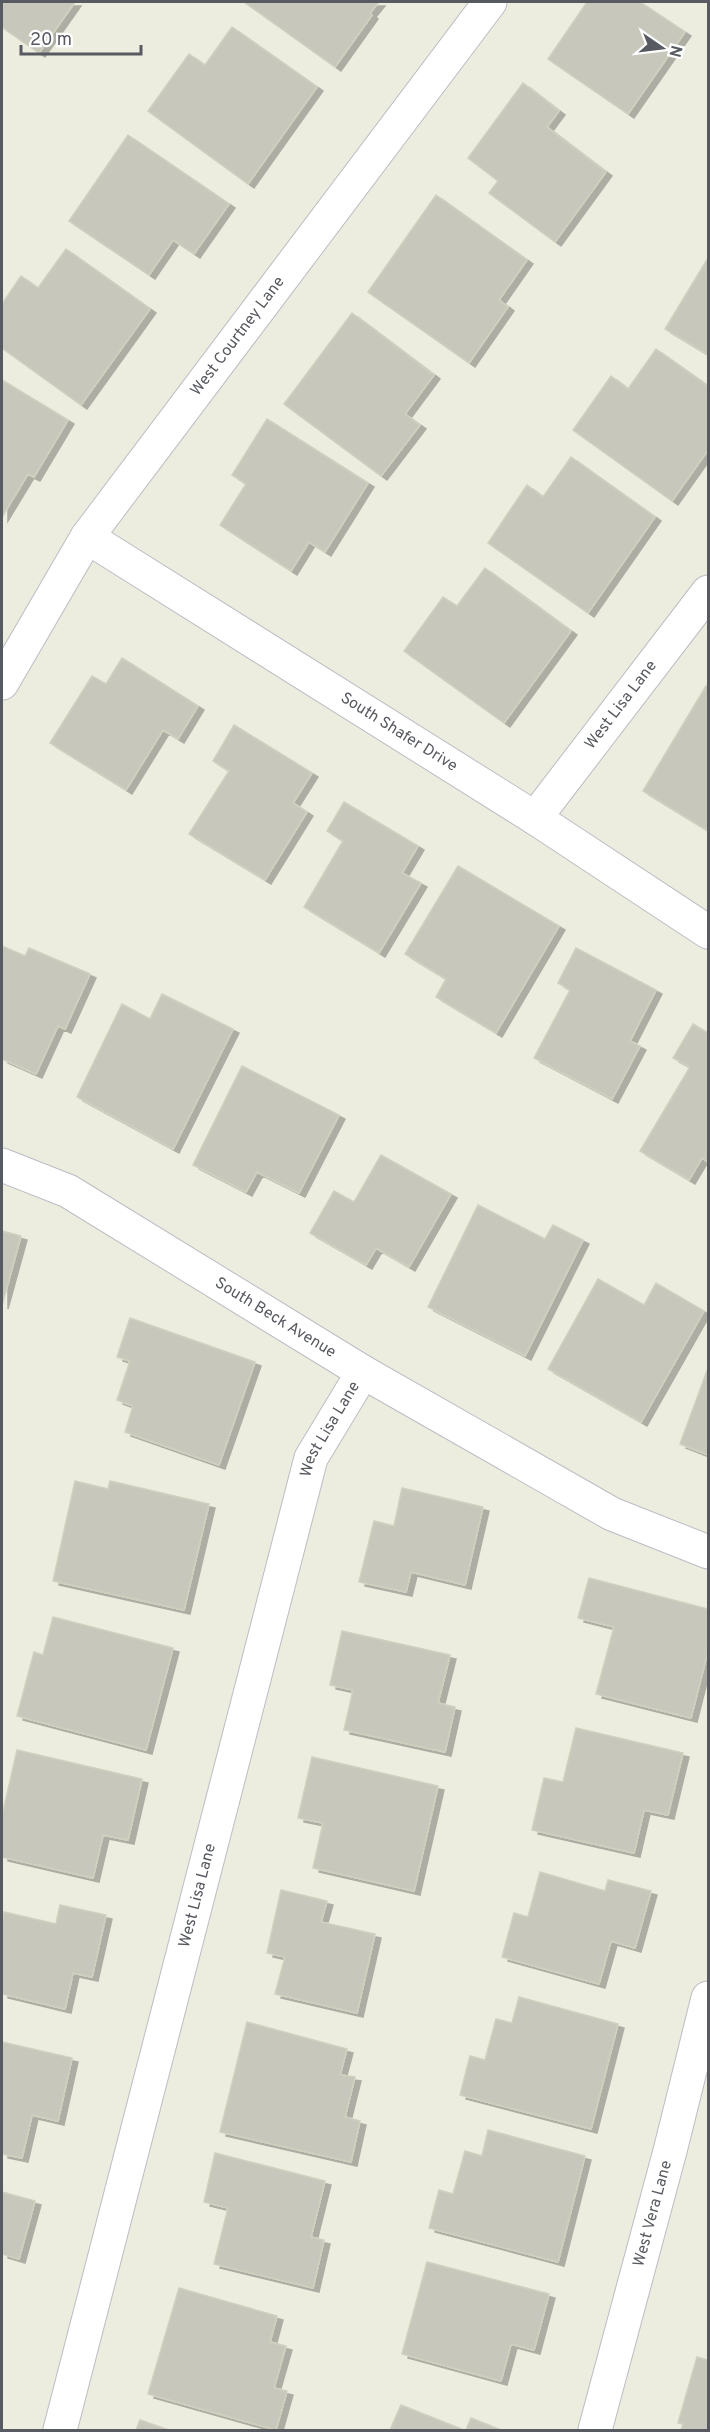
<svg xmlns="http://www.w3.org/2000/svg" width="710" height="2432" font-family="Overpass,sans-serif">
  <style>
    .building { fill: #c7c7bc; stroke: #d1cfbe; stroke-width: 1.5; filter: url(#shadow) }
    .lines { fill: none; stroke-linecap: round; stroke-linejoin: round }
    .street-casing { stroke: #bcbdc4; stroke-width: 35 }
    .street { stroke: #fff; stroke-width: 33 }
    .labels { text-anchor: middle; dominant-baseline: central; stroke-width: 6; stroke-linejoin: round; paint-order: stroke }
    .street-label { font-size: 16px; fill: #585a61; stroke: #fff }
  </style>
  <defs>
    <filter id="shadow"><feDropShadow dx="6" dy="4" stdDeviation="0" flood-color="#0004"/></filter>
  </defs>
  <rect width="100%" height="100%" fill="#ececdf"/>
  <!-- building -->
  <path class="building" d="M 2,2 L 75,2 L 39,53 L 2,27 Z
    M 244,2 L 379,2 L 370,13 L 372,15 L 335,67 Z
    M 587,2 L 640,2 L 685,32 L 628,114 L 548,59 Z
    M 232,27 L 317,87 L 248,184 L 148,111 L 189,54 L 205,65 Z
    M 523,83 L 559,111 L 547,127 L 606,172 L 555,242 L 489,193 L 498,181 L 468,158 Z
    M 128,135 L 229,204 L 194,254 L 173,240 L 149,275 L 69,221 Z
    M 436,195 L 527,260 L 499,300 L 508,307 L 469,363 L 368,292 Z
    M 66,249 L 150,309 L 81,405 L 2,348 L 2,304 L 21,276 L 38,288 Z
    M 708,258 L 708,355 L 665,329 Z
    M 352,313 L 434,375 L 405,414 L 420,425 L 381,476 L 284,404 Z
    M 656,349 L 708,386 L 708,450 L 672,501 L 573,430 L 611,376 L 628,389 Z
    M 2,380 L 68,420 L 34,477 L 28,474 L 2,517 Z
    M 267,419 L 368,483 L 325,552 L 309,542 L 291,571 L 220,525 L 246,484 L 232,475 Z
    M 571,457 L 655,517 L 588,613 L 488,543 L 527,485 L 543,497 Z
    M 485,568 L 571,631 L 504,723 L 404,651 L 443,597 L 457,606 Z
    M 122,658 L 198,706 L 178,739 L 163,730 L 126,790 L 50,743 L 92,676 L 106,684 Z
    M 706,686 L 708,687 L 708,831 L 643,791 Z
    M 234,725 L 312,773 L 293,803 L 307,812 L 265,880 L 189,834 L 229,771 L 213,761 Z
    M 344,802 L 418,846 L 402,873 L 421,883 L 379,953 L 304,907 L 343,841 L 327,831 Z
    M 458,866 L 559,926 L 496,1033 L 436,997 L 446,979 L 405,954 Z
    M 2,946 L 25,956 L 29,948 L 90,974 L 65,1029 L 58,1026 L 36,1074 L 2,1059 Z
    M 576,948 L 656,990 L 630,1041 L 640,1046 L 612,1099 L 534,1058 L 570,990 L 558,983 Z
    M 162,994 L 233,1029 L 173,1149 L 77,1097 L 122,1004 L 150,1019 Z
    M 693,1024 L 708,1033 L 708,1162 L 702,1158 L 689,1180 L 640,1151 L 690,1067 L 673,1058 Z
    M 242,1066 L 339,1115 L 299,1193 L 257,1172 L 246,1192 L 193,1165 Z
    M 381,1155 L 451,1194 L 409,1267 L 376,1248 L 366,1265 L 310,1233 L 334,1191 L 354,1202 Z
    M 478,1205 L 545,1239 L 553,1225 L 583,1240 L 525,1356 L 428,1307 Z
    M 2,1231 L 21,1236 L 2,1305 Z
    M 598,1279 L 644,1305 L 656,1283 L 704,1311 L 641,1422 L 548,1369 Z
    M 130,1318 L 255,1362 L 219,1465 L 125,1432 L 133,1406 L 117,1400 L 130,1361 L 117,1357 Z
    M 708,1368 L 708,1455 L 680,1444 Z
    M 75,1481 L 108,1489 L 110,1481 L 209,1504 L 184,1610 L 53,1581 Z
    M 402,1488 L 483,1507 L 465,1585 L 411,1572 L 406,1592 L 359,1582 L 374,1521 L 394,1526 Z
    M 589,1578 L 708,1609 L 708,1651 L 691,1718 L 596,1694 L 614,1627 L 578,1618 Z
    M 53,1617 L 173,1648 L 146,1750 L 17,1716 L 34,1652 L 43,1655 Z
    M 342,1631 L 450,1655 L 438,1703 L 455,1707 L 445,1752 L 344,1730 L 353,1690 L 330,1685 Z
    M 576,1728 L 683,1753 L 668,1815 L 644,1810 L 634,1853 L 532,1830 L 544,1778 L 563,1782 Z
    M 17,1750 L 142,1779 L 128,1840 L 103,1835 L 93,1878 L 2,1857 L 2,1816 Z
    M 312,1757 L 438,1786 L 414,1891 L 313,1868 L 323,1823 L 298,1818 Z
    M 540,1872 L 605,1891 L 608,1880 L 651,1891 L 635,1948 L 611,1941 L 599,1984 L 502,1957 L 514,1913 L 528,1917 Z
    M 281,1890 L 327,1901 L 321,1922 L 375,1934 L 357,2013 L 275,1994 L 285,1957 L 267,1953 Z
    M 60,1905 L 106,1915 L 92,1977 L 73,1973 L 65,2009 L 2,1994 L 2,1922 L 4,1912 L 56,1924 Z
    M 519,1997 L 618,2024 L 591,2129 L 460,2095 L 470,2056 L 485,2060 L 496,2019 L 512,2023 Z
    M 247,2022 L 347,2049 L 340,2075 L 355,2077 L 345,2117 L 360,2121 L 351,2162 L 220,2132 Z
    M 2,2042 L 72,2058 L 58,2121 L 32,2115 L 22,2158 L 2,2154 Z
    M 488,2130 L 585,2156 L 558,2262 L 429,2228 L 439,2190 L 453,2194 L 465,2151 L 482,2156 Z
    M 215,2153 L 325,2181 L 311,2237 L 324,2240 L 313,2288 L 214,2264 L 228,2208 L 204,2202 Z
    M 2,2192 L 35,2201 L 19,2259 L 2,2254 Z
    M 427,2262 L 549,2294 L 534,2350 L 511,2344 L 501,2381 L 402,2354 Z
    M 179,2288 L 277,2316 L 270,2342 L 286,2346 L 274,2388 L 287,2391 L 276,2430 L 148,2394 Z
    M 697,2357 L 708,2360 L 708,2430 L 681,2430 L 683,2424 L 678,2423 Z
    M 401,2405 L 464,2430 L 390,2430 Z
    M 471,2418 L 501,2430 L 466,2430 Z
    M 140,2420 L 169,2430 L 136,2430 Z"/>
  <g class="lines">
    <defs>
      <g id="street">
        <path id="s1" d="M 87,537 L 535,818 L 708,932"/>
        <path id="s2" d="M 2,683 L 87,537 L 490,2"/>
        <path id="s3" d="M 535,818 L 708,592"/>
        <path id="s4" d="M 2,1165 L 68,1191 L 363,1372 L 612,1514 L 708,1552"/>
        <path id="s5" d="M 60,2430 L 311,1458 L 363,1372"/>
        <path id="s6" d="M 595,2430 L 670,2151 L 708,1998"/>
      </g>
    </defs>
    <!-- street casing -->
    <use href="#street" class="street-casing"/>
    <!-- street -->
    <use href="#street" class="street"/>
  </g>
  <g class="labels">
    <!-- street labels -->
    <g class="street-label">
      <text stroke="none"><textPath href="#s2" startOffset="420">West Courtney Lane</textPath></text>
      <text stroke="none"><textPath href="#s3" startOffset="142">West Lisa Lane</textPath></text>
      <text stroke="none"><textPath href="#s1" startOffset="368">South Shafer Drive</textPath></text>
      <text stroke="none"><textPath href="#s4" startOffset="314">South Beck Avenue</textPath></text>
      <text stroke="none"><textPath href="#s5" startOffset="1038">West Lisa Lane</textPath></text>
      <text stroke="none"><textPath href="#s5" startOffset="552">West Lisa Lane</textPath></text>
      <text stroke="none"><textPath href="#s6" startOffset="224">West Vera Lane</textPath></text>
    </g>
  </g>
  <!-- border -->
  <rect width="710" height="2432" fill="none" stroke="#585a61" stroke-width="6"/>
  <!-- north arrow -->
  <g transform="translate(662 48) rotate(104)" stroke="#ffffff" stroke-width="4.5" paint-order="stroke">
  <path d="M0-4.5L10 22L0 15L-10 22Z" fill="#585a61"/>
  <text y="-9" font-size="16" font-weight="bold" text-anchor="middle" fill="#585a61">N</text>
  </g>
  <!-- scale -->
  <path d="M21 45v9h120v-9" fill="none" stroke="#585a61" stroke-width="3"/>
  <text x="30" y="45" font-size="18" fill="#585a61" stroke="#ffffff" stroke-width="4.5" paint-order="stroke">20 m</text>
</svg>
